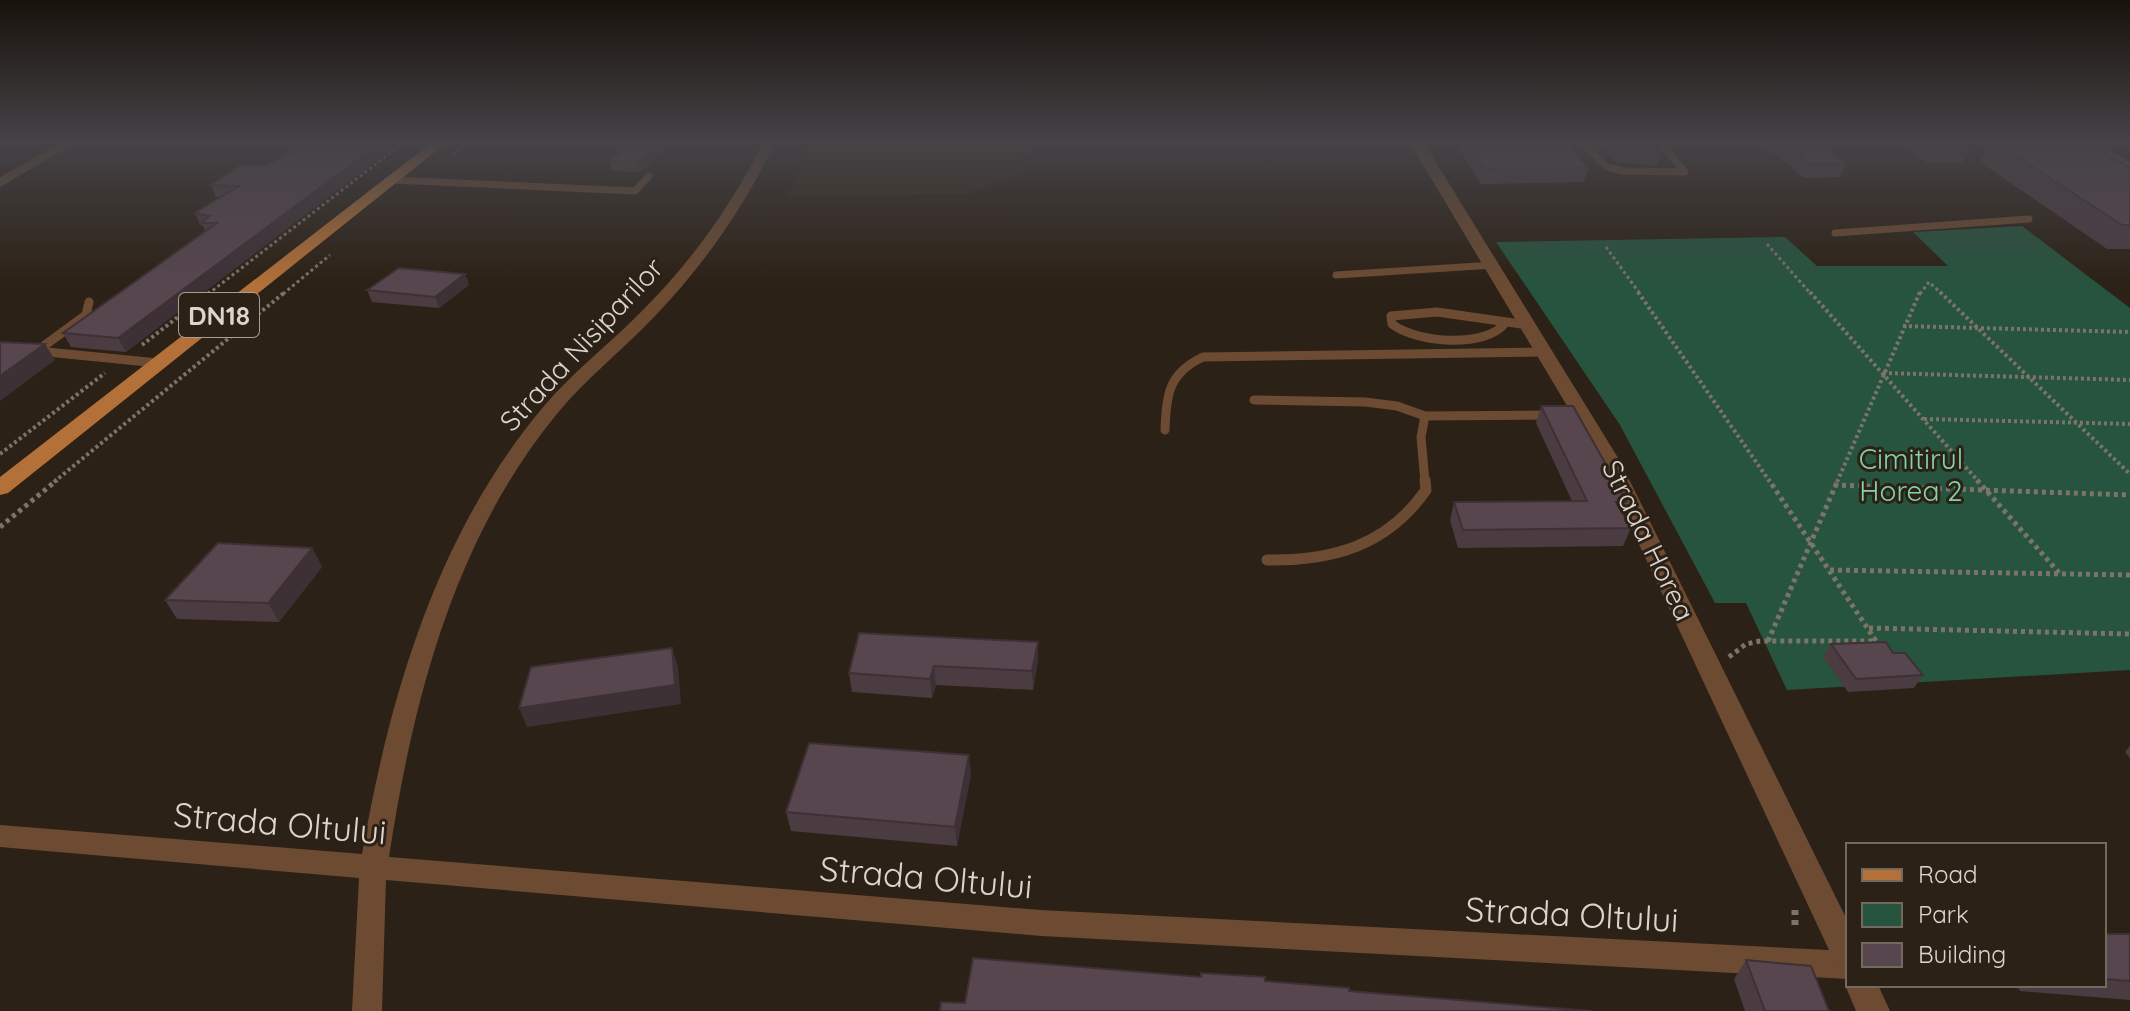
<svg xmlns="http://www.w3.org/2000/svg" width="2130" height="1011" font-family="Quicksand,sans-serif">
  <style>
    .built { fill: #372817 }
    .green { fill: #27543e }
    .lines { fill: none; stroke-linecap: round; stroke-linejoin: round }
    .path-far3 { stroke: #7c7369; stroke-width: 3; stroke-dasharray: 3 3; stroke-linecap: butt }
    .path-far2 { stroke: #7c7369; stroke-width: 4; stroke-dasharray: 3 3; stroke-linecap: butt }
    .path-far1 { stroke: #7c7369; stroke-width: 5; stroke-dasharray: 4 4; stroke-linecap: butt }
    .path { stroke: #7c7369; stroke-width: 7; stroke-dasharray: 5 5; stroke-linecap: butt }
    .service-far2 { stroke: #6c4b32; stroke-width: 7 }
    .service-far1 { stroke: #6c4b32; stroke-width: 9 }
    .service { stroke: #6c4b32; stroke-width: 11 }
    .minor { fill: #6c4b32; fill-rule: evenodd }
    .tertiary { fill: #6c4b32; fill-rule: evenodd }
    .primary { fill: #b37038; fill-rule: evenodd }
    .wall { fill: #4b3c42 }
    .shaded-wall { fill: #3d3136 }
    .building { fill: #57464d; stroke: #3d3136; stroke-width: 2 }
    .labels { text-anchor: middle; dominant-baseline: central; stroke-width: 6; stroke-linejoin: round; paint-order: stroke }
    .shield { fill: #2c2116; stroke: #a79f96; stroke-width: 2 }
    .shield-label { font-size: 26px; font-weight: bold; fill: #dcd5cd }
    .street-label { font-size: 28px; fill: #dcd5cd; stroke: #2c2116 }
    .park-label { font-size: 28px; fill: #82d3a9; stroke: #2c2116 }
    .near-street-label { font-size: 34px; fill: #dcd5cd; stroke: #2c2116 }
  </style>
  <rect width="100%" height="100%" fill="#2c2116"/>
  <!-- built -->
  <path class="built" d="M 810,143 L 1032,143 L 1025,172 L 967,194 L 789,196 Z"/>
  <!-- green -->
  <path class="green" d="M 2022,226 L 2130,308 L 2130,670 L 1787,690 L 1746,603 L 1715,603 L 1620,425 L 1496,242 L 1785,237 L 1817,266 L 1948,266 L 1913,232 Z"/>
  <g class="lines">
    <!-- path-far3 -->
    <path class="path-far3" d="M 453,155 L 467,143
      M 1767,244 L 1811,294
      M 1606,247 L 1640,294
      M 208,294 L 403,143
      M 283,294 L 330,255
      M 1920,294 L 1929,282 L 1942,294"/>
    <!-- path-far2 -->
    <path class="path-far2" d="M 1638,292 L 1770,482
      M 1810,292 L 1979,482
      M 1940,292 L 2130,474
      M 1903,326 L 2130,332
      M 142,345 L 210,292
      M 1883,373 L 2130,380
      M 1924,419 L 2130,424
      M 0,454 L 105,373
      M 54,482 L 285,292
      M 1837,482 L 1920,292"/>
    <!-- path-far1 -->
    <path class="path-far1" d="M 1977,480 L 2060,574
      M 1834,485 L 2130,495
      M 0,527 L 57,480
      M 1830,570 L 2130,575
      M 1869,628 L 2130,634
      M 1768,641 L 1838,480
      M 1729,657 L 1746,644 L 1760,641 L 1876,641 L 1769,480"/>
    <!-- path -->
    <path class="path" d="M 1795,910 L 1795,927"/>
    <!-- service-far2 -->
    <path class="service-far2" d="M 1582,143 L 1607,167 L 1623,171 L 1685,172
      M 1660,143 L 1685,172
      M 392,180 L 635,191 L 649,176
      M 1835,233 L 2029,219
      M 1336,275 L 1494,265"/>
    <!-- service-far1 -->
    <path class="service-far1" d="M 1506,322 C 1487,349 1416,343 1392,324 L 1391,316 L 1437,312 L 1528,325
      M 37,351 L 158,363
      M 37,351 L 86,315 L 89,302
      M 1254,400 L 1365,402 L 1397,406 L 1425,416 L 1550,415
      M 1425,416 L 1421,437 L 1425,482
      M 1165,430 C 1166,394 1169,373 1203,357 L 1546,352"/>
    <!-- service -->
    <path class="service" d="M 1267,560 C 1332,561 1387,546 1426,490 L 1425,480"/>
    <!-- minor -->
    <path class="minor" d="M 61,143 L 75,143 L 0,187 L 0,177 Z
      M 763,143 L 775,143 C 744,207 704,265 655,316 C 623,350 586,378 556,415 C 454,540 413,700 389,857 L 1041,910 L 1848,951 L 1848,979 L 1041,936 L 386,880 L 382,1011 L 352,1011 L 359,878 L 0,847 L 0,825 L 362,854 C 390,694 437,533 544,406 C 573,372 608,345 639,314 C 690,264 731,206 763,143 Z
      M 2083,143 L 2097,143 L 2130,162 L 2130,171 Z"/>
    <!-- tertiary -->
    <path class="tertiary" d="M 1410,143 L 1424,143 L 1620,461 L 1848,922 L 1848,971 L 1837,967 L 1600,461 Z
      M 1848,977 L 1848,985 L 1878,985 L 1890,1011 L 1856,1011 L 1845,985 Z"/>
    <!-- primary -->
    <path class="primary" d="M 431,143 L 446,143 L 8,493 L 0,495 L 0,477 Z"/>
  </g>
  <!-- wall -->
  <path class="wall" d="M 308,143 L 399,143 L 126,352 L 71,347 L 63,333 L 205,231 L 203,226 L 201,226 L 195,213 L 221,197 L 216,197 L 211,185 L 265,166 Z
    M 659,143 L 662,153 L 640,172 L 612,171 L 609,161 Z
    M 1456,143 L 1567,143 L 1588,168 L 1584,182 L 1481,184 Z
    M 1599,143 L 1655,143 L 1655,145 L 1661,152 L 1657,165 L 1617,163 Z
    M 1668,143 L 1819,143 L 1846,164 L 1840,177 L 1804,178 L 1766,146 L 1671,146 Z
    M 1900,143 L 1960,143 L 1969,149 L 1962,163 L 1927,163 Z
    M 1990,143 L 2086,143 L 2130,168 L 2130,249 L 2107,249 L 1980,162 Z
    M 465,274 L 469,285 L 439,308 L 372,302 L 367,290 Z
    M 1541,406 L 1627,502 L 1622,514 L 1631,528 L 1623,546 L 1458,548 L 1450,520 L 1454,502 L 1572,501 L 1536,423 Z
    M 312,548 L 322,567 L 279,622 L 177,619 L 165,600 Z
    M 1038,642 L 1038,660 L 1033,690 L 936,685 L 932,698 L 852,692 L 849,673 Z
    M 1831,644 L 1893,653 L 1923,675 L 1914,688 L 1848,692 L 1823,657 Z
    M 2130,746 L 2130,758 L 2125,752 Z
    M 971,774 L 957,846 L 791,831 L 786,812 Z
    M 2104,934 L 2130,934 L 2130,1000 L 2020,991 L 2017,985 L 2104,985 Z
    M 1746,960 L 1829,1011 L 1745,1011 L 1734,979 Z"/>
  <!-- shaded-wall -->
  <path class="shaded-wall" d="M 380,143 L 399,143 L 126,352 L 118,338 Z
    M 659,143 L 662,153 L 640,172 L 638,162 Z
    M 465,274 L 469,285 L 439,308 L 435,297 Z
    M 45,344 L 55,360 L 0,401 L 0,376 Z
    M 312,548 L 322,567 L 279,622 L 268,603 Z
    M 1038,642 L 1038,660 L 1033,690 L 1032,671 Z
    M 672,648 L 678,667 L 681,704 L 527,727 L 519,708 Z
    M 934,666 L 936,685 L 932,698 L 930,679 Z
    M 969,755 L 971,774 L 957,846 L 955,827 Z"/>
  <!-- building -->
  <path class="building" d="M 308,143 L 380,143 L 118,338 L 63,333 L 217,223 L 201,223 L 210,216 L 195,213 L 239,186 L 211,185 L 240,165 L 265,166 Z
    M 630,143 L 659,143 L 638,162 L 609,161 Z
    M 1468,143 L 1567,143 L 1588,168 L 1484,169 Z
    M 1615,143 L 1652,143 L 1661,152 L 1621,149 Z
    M 1783,143 L 1819,143 L 1846,164 L 1810,164 Z
    M 1925,143 L 1960,143 L 1969,149 L 1934,149 Z
    M 1996,143 L 2086,143 L 2130,168 L 2130,225 L 2122,225 Z
    M 399,268 L 465,274 L 435,297 L 367,290 Z
    M 0,342 L 45,344 L 0,376 Z
    M 1541,406 L 1573,406 L 1627,502 L 1616,502 L 1631,528 L 1463,530 L 1454,502 L 1587,501 Z
    M 218,543 L 312,548 L 268,603 L 165,600 Z
    M 859,633 L 1038,642 L 1032,671 L 934,666 L 930,679 L 849,673 Z
    M 1886,642 L 1893,653 L 1905,653 L 1923,675 L 1856,679 L 1831,644 Z
    M 672,648 L 675,685 L 519,708 L 531,667 Z
    M 809,743 L 969,755 L 955,827 L 786,812 Z
    M 2104,934 L 2130,934 L 2130,981 L 2104,979 Z
    M 973,958 L 1201,977 L 1201,973 L 1265,977 L 1265,981 L 1349,988 L 1349,991 L 1592,1011 L 940,1011 L 941,1002 L 965,1003 Z
    M 1746,960 L 1811,966 L 1829,1011 L 1765,1011 Z"/>
  <!-- sky -->
  <linearGradient id="sky" x2="0" y2="1"><stop stop-color="#18120c"/><stop offset="0.5" stop-color="#454347"/><stop offset="1" stop-color="#454347" stop-opacity="0"/></linearGradient>
  <rect width="2130" height="284" fill="url(#sky)"/>
  <g class="labels">
    <!-- shield labels -->
    <rect class="shield" x="179" y="293" width="80" height="44" rx="6"/>
    <g class="shield-label">
      <text x="219" y="315">DN18</text>
    </g>
    <!-- street labels -->
    <g class="street-label">
      <text transform="translate(581 344) rotate(-47)">Strada Nisiparilor</text>
      <text transform="translate(1649 540) rotate(64)">Strada Horea</text>
    </g>
    <!-- park labels -->
    <g class="park-label">
      <text x="1911" y="458">Cimitirul<tspan x="1911" dy="32">Horea 2</tspan></text>
    </g>
    <!-- near-street labels -->
    <g class="near-street-label">
      <text transform="translate(280 823) rotate(5)">Strada Oltului</text>
      <text transform="translate(926 877) rotate(5)">Strada Oltului</text>
      <text transform="translate(1572 914) rotate(3)">Strada Oltului</text>
    </g>
  </g>
  <!-- legend -->
  <rect x="1846" y="843" width="260" height="144" fill="#2c2116" stroke="#72695f" stroke-width="2"/>
  <rect x="1862" y="869" width="40" height="12" fill="#b37038" stroke="#72695f" stroke-width="2"/>
  <text x="1918" y="883" font-size="24" fill="#dcd5cd">Road</text>
  <rect x="1862" y="903" width="40" height="24" fill="#27543e" stroke="#72695f" stroke-width="2"/>
  <text x="1918" y="923" font-size="24" fill="#dcd5cd">Park</text>
  <rect x="1862" y="943" width="40" height="24" fill="#57464d" stroke="#72695f" stroke-width="2"/>
  <text x="1918" y="963" font-size="24" fill="#dcd5cd">Building</text>
</svg>
